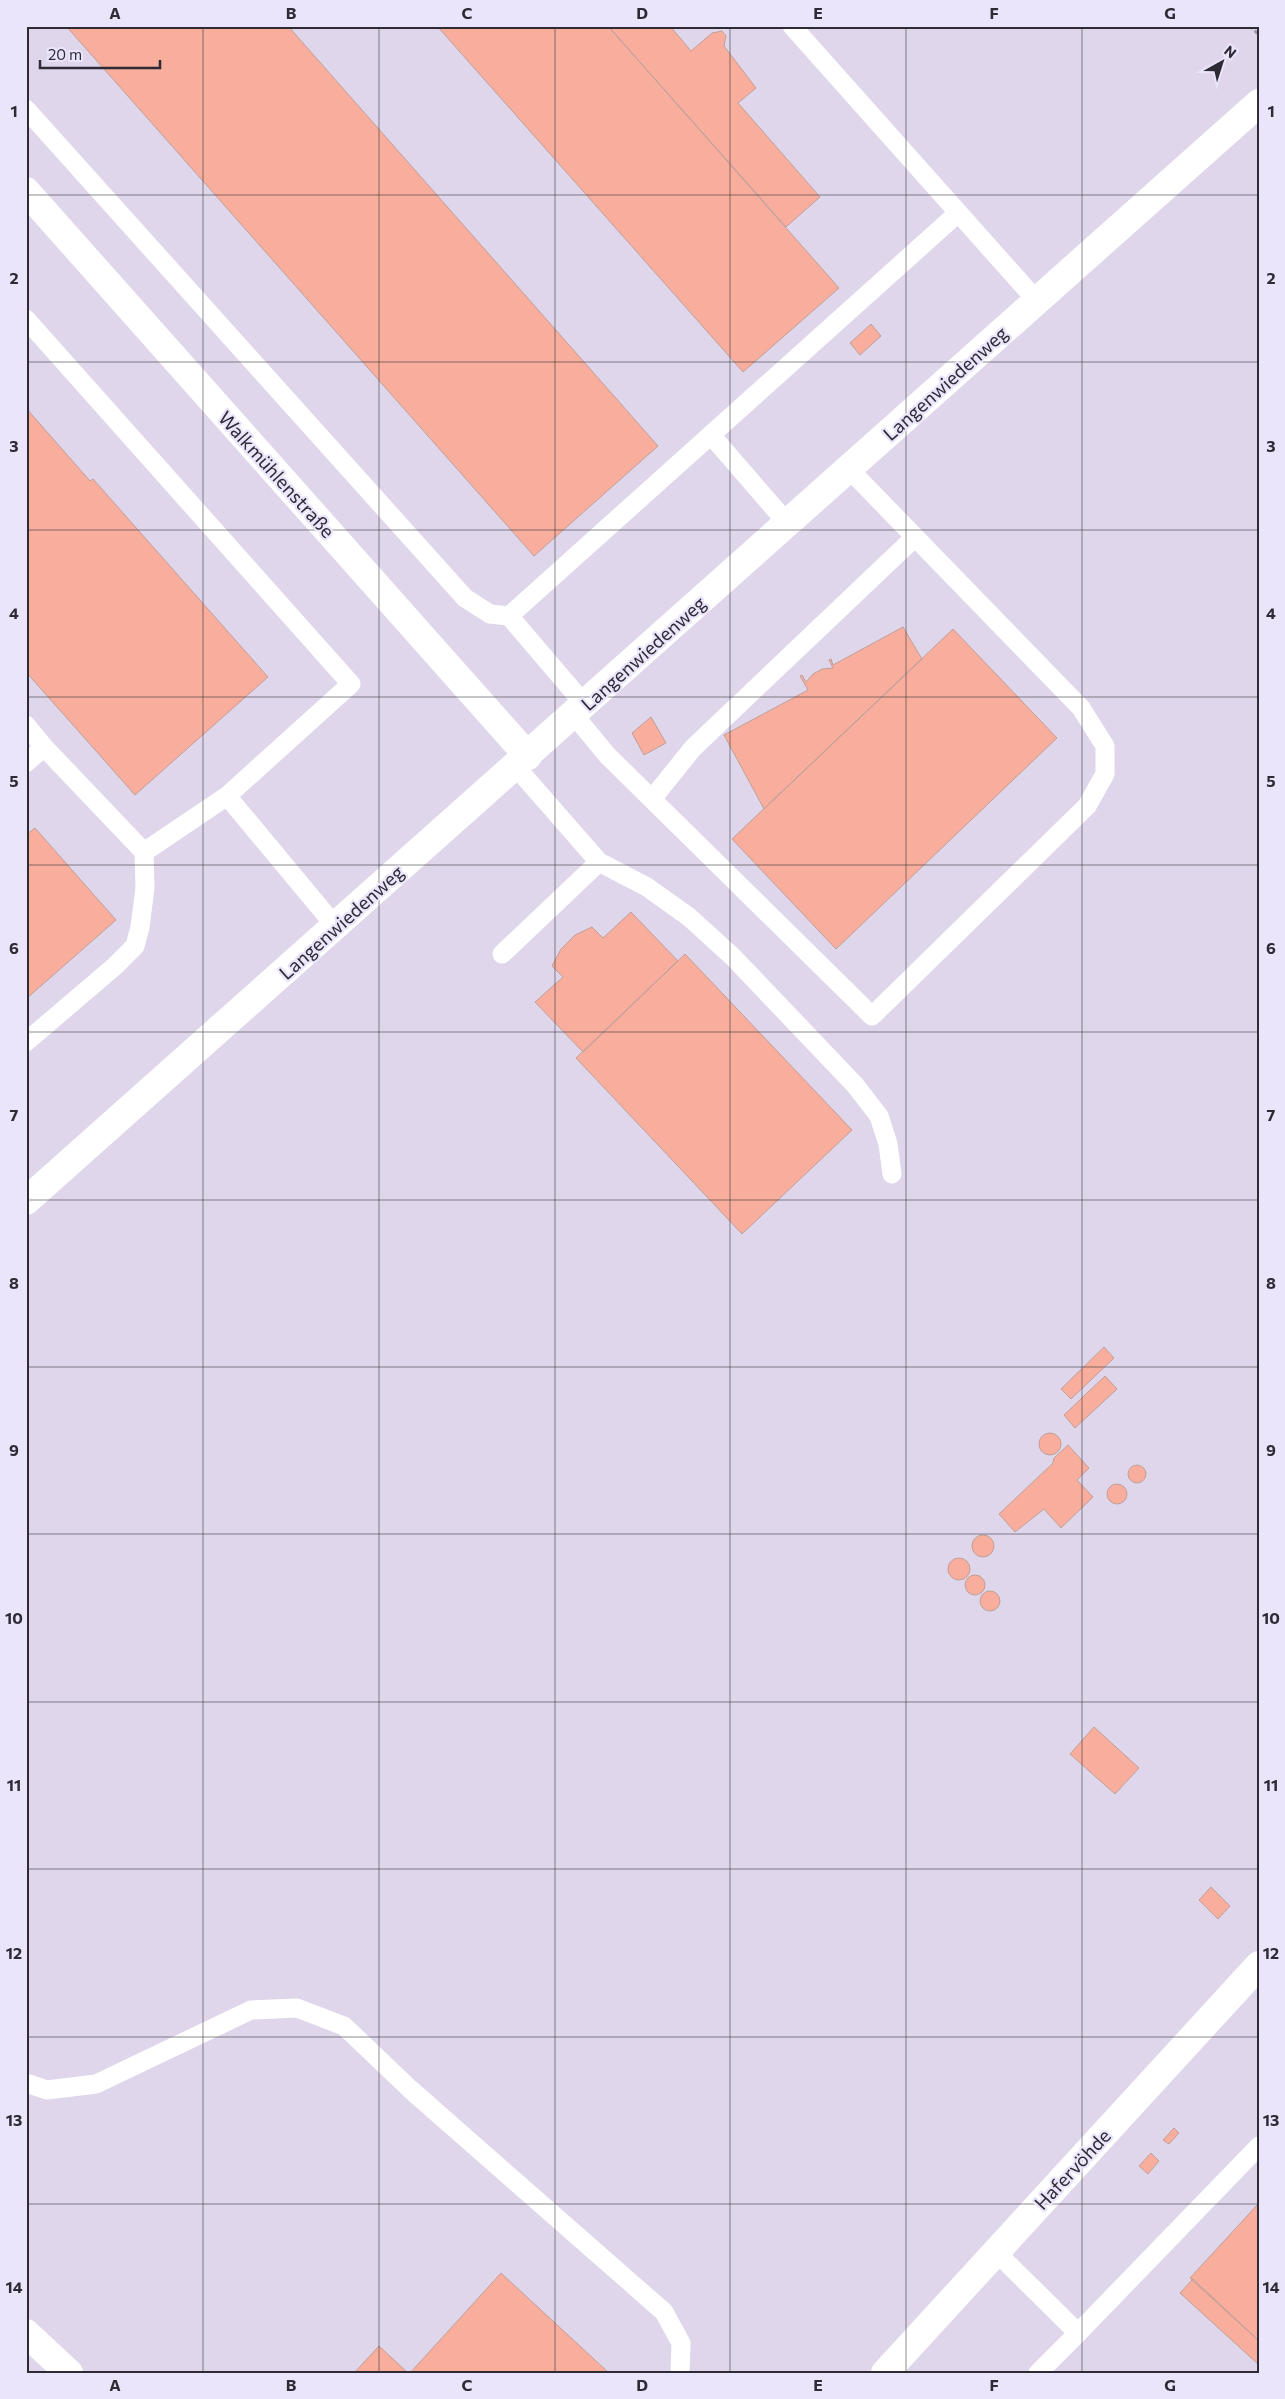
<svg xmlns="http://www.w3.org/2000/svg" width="1285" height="2399" font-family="Commissioner,sans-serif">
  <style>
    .commercial { fill: #e0d6eb }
    .building { fill: #f8ad9d; stroke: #bea099 }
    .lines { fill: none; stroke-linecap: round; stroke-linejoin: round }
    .path { stroke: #9e99ab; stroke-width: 3; stroke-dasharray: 4 2.5; stroke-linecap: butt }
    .service { stroke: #fff; stroke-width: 19 }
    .minor { stroke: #fff; stroke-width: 28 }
    .grid { fill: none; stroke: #2e2b35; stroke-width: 1; stroke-opacity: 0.55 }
    .labels { text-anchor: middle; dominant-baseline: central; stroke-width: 4.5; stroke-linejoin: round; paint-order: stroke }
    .street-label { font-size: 19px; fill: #2e2b35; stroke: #ebe5fb }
    .neatline { fill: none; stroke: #2e2b35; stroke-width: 2 }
    .grid-label { font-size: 16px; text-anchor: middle; font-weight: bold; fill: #2e2b35 }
  </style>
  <rect width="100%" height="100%" fill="#ebe5fb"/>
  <!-- commercial -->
  <path class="commercial" d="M 26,26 L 1259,26 L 1259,2373 L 26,2373 Z"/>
  <!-- building -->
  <path class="building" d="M 66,26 L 288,26 L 658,446 L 534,556 Z
    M 437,26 L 608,26 L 839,288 L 743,372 Z
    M 608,26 L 670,26 L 691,51 L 712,33 L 722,31 L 726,36 L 724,46 L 756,88 L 738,103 L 820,197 L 786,227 Z
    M 871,324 L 881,336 L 860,355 L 850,343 Z
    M 26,408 L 90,481 L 93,479 L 268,677 L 135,795 L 26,672 Z
    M 903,627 L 922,659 L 764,809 L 724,735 L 808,690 L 800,676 L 802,675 L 806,682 L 813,674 L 822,669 L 833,668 L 829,660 L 831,659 L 833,665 Z
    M 953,629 L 1057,738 L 836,949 L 732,839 Z
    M 651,717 L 666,743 L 644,755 L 632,733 Z
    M 35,828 L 116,920 L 26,999 L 26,835 Z
    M 631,912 L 678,961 L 583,1052 L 535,1002 L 563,977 L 552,966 L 561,949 L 575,935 L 592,927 L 603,938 Z
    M 685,954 L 852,1130 L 742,1234 L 576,1058 Z
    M 1104,1347 L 1114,1358 L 1071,1399 L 1061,1389 Z
    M 1105,1376 L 1117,1389 L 1075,1428 L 1064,1415 Z
    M1039 1444a11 11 0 1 1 22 0a11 11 0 1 1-22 0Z
    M 1068,1445 L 1089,1468 L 1077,1480 L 1093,1497 L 1061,1528 L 1044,1509 L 1015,1532 L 999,1514 L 1053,1463 L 1054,1458 Z
    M1128 1474a9 9 0 1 1 18 0a9 9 0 1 1-18 0Z
    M1107 1494a10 10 0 1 1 20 0a10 10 0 1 1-20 0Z
    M972 1546a11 11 0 1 1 22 0a11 11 0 1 1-22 0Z
    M948 1569a11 11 0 1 1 22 0a11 11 0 1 1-22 0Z
    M965 1585a10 10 0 1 1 20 0a10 10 0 1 1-20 0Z
    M980 1601a10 10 0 1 1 20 0a10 10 0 1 1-20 0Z
    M 1094,1727 L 1139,1768 L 1115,1794 L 1070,1754 Z
    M 1211,1887 L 1230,1906 L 1218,1919 L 1199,1900 Z
    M 1174,2128 L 1179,2133 L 1169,2144 L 1163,2140 Z
    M 1151,2153 L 1159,2161 L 1148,2174 L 1139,2166 Z
    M 1259,2203 L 1259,2341 L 1190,2278 Z
    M 501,2273 L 609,2373 L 410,2373 Z
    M 1193,2279 L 1259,2341 L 1259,2365 L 1180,2293 Z
    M 379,2346 L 408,2373 L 354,2373 Z"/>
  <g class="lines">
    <!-- path -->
    <path class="path" d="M 1250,26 L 1259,35"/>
    <!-- service -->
    <path class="service" d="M 792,26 L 1037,301
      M 26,109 L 465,598 L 490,614 L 509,616 L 958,213
      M 26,319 L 351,684 L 227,796 L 144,852 L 44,747 L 26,725
      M 711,435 L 788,524
      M 509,616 L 585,705
      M 574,715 L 607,755 L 872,1016 L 1087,806 L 1105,774 L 1105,746 L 1081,708 L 849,469
      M 26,763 L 44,747
      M 227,796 L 336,927
      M 652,799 L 693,748 L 915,537
      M 599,862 L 647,887 L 689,917 L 733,957 L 855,1085 L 879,1116 L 888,1144 L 892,1174
      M 502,954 L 599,862 L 516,767
      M 26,1042 L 115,966 L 135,946 L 140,927 L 145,888 L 144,852
      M 26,2083 L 47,2090 L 96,2084 L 251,2010 L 297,2008 L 344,2026 L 410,2089 L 664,2312 L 681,2343 L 680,2373
      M 996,2252 L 1078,2333 L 1038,2373
      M 1078,2333 L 1259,2146"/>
    <!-- minor -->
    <path class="minor" d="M 26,191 L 528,756
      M 26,1201 L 1259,103
      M 26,2333 L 69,2373
      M 885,2373 L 1259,1965"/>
  </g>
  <!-- grid -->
  <path class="grid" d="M 203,26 L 203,2373M 379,26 L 379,2373M 555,26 L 555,2373M 730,26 L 730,2373M 906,26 L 906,2373M 1082,26 L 1082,2373M 26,195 L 1259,195M 26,362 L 1259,362M 26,530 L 1259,530M 26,697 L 1259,697M 26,865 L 1259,865M 26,1032 L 1259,1032M 26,1200 L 1259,1200M 26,1367 L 1259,1367M 26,1534 L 1259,1534M 26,1702 L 1259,1702M 26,1869 L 1259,1869M 26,2037 L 1259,2037M 26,2204 L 1259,2204"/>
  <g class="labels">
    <!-- street labels -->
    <g class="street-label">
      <text transform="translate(945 383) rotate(-42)">Langenwiedenweg</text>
      <text transform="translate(277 474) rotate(48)">Walkmühlenstraße</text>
      <text transform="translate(643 653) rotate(-42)">Langenwiedenweg</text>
      <text transform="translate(341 922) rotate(-42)">Langenwiedenweg</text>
      <text transform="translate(1072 2169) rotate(-47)">Hafervöhde</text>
    </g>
  </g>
  <!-- border -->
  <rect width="1285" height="2399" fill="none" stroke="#ebe5fb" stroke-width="55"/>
  <!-- north arrow -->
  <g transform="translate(1222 62) rotate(39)" stroke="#ebe5fb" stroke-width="4" paint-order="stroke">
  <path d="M0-4L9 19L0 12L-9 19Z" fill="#2e2b35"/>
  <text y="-8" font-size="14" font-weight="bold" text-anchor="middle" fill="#2e2b35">N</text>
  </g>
  <!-- scale -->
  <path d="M40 60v8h120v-8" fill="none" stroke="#2e2b35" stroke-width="2.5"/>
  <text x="48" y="60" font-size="15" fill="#2e2b35" stroke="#ebe5fb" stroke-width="4" paint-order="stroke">20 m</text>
  <rect x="28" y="28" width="1230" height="2344" class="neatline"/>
  <g class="grid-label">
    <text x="115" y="19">A</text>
    <text x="291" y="19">B</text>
    <text x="467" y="19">C</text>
    <text x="642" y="19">D</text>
    <text x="818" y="19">E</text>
    <text x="994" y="19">F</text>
    <text x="1170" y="19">G</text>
    <text x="14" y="117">1</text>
    <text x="1271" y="117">1</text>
    <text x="14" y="284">2</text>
    <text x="1271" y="284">2</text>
    <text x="14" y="452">3</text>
    <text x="1271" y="452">3</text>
    <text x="14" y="619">4</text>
    <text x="1271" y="619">4</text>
    <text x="14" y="787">5</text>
    <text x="1271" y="787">5</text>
    <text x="14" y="954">6</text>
    <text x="1271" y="954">6</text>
    <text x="14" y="1121">7</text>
    <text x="1271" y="1121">7</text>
    <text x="14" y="1289">8</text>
    <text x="1271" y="1289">8</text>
    <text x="14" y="1456">9</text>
    <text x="1271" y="1456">9</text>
    <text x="14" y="1624">10</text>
    <text x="1271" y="1624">10</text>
    <text x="14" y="1791">11</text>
    <text x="1271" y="1791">11</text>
    <text x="14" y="1959">12</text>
    <text x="1271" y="1959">12</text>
    <text x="14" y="2126">13</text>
    <text x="1271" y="2126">13</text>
    <text x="14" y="2293">14</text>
    <text x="1271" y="2293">14</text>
    <text x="115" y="2391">A</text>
    <text x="291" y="2391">B</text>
    <text x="467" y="2391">C</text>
    <text x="642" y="2391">D</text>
    <text x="818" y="2391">E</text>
    <text x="994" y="2391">F</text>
    <text x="1170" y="2391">G</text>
  </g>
</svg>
